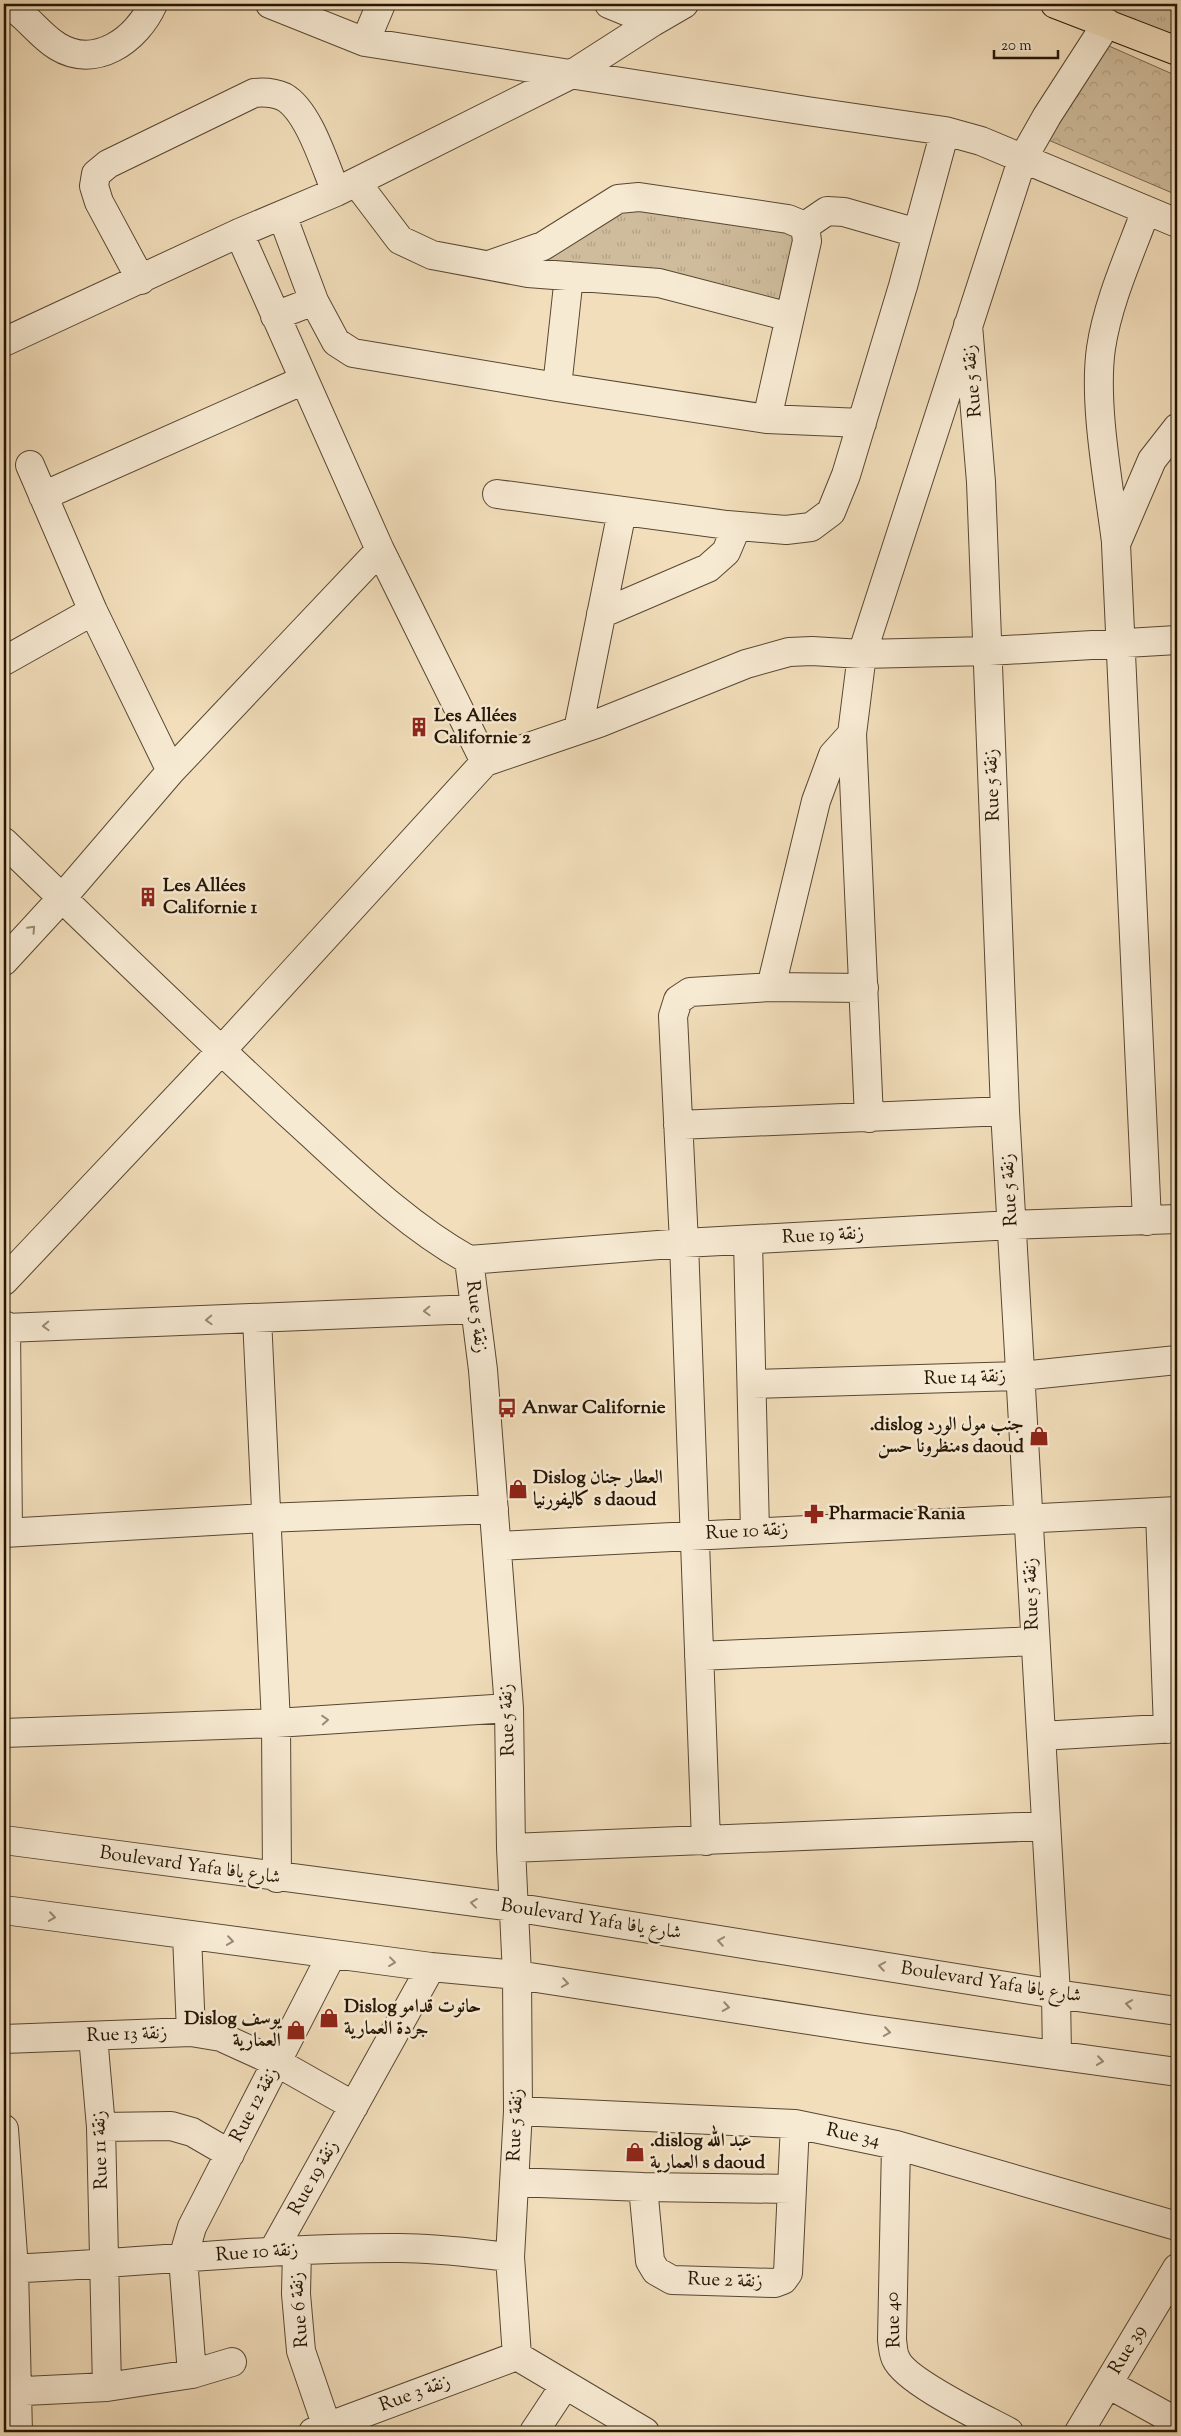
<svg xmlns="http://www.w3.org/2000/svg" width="1181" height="2436" font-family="'Sorts Mill Goudy',Amiri,serif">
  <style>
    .grass { fill: url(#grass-tufts); stroke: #7a6850 }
    .forest { fill: url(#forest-crowns); stroke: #7a6850 }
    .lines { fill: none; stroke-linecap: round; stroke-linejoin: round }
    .minor-casing { stroke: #584732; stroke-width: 30 }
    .major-casing { stroke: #241505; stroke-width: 30 }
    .minor { stroke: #f7ead3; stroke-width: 28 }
    .major { stroke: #f2debb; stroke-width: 28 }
    .oneway { stroke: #988a76 }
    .labels { text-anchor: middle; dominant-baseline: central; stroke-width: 5; stroke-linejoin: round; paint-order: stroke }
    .street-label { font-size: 19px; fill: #241505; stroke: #f7ead3 }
    .poi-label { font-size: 19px; font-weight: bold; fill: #241505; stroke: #f7ead3; text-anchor: start }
  </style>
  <defs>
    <pattern id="grass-tufts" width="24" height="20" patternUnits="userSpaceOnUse" patternTransform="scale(1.25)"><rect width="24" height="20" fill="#cfbc9c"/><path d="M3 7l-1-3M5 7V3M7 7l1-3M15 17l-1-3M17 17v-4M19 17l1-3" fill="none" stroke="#b2a185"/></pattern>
    <pattern id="forest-crowns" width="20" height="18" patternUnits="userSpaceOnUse" patternTransform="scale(1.25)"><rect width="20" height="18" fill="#cfbc9c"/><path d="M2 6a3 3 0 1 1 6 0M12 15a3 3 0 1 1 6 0" fill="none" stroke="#b2a185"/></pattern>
  </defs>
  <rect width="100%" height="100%" fill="#f2debb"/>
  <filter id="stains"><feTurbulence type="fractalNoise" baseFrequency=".004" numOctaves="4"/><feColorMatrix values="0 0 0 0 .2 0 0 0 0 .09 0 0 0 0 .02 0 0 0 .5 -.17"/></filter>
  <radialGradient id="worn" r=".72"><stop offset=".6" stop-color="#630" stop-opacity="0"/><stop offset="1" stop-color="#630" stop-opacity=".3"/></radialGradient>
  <!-- grass -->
  <path class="grass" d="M 1091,4 L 1177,4 L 1177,39 Z
    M 620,205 L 790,227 L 798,244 L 788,294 L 772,303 L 544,268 L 544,252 Z"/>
  <!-- forest -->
  <path class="forest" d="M 1109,46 L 1177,76 L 1177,195 L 1046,139 Z"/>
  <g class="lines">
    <defs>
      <path id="minor" d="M 7,4 C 27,15 38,34 57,46 C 95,70 137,40 153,4
        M 270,4 L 365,42 L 381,4
        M 653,22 L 684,4
        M 365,42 L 807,111 L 945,131 L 981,141 L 1177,223
        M 356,182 L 400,240 L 432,255 L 528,273 L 659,283 L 790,317
        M 282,215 L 314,301
        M 805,226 L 827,211 L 844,212 L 917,233
        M 239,233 L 380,550 L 485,762
        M 489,265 L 543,246 L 618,199 L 639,197 L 788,219 L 805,226 L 807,241 L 767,419
        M 569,276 L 557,387 L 767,419 L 862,423
        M 141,280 L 99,202 L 94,186 L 96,174 L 108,164 L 254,93 C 264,92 275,93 284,97 C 309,111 325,166 336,192
        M 275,316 L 314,301 L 336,342 L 353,353 L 557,387
        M 968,325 L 981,482 L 1005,1111 L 1056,1994 L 1057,2055
        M 4,342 L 239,233 L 336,192 L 572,74 L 653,22 L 609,4
        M 497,494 L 727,525 L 786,530 L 811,527 L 831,512 L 846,475 L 903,286 L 945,131
        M 43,496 L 304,380
        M 1116,542 C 1109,485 1093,404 1101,348 C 1108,301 1130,254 1146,210
        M 601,614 L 708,568 L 726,552 L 737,526
        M 4,661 L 93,611
        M 578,730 L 622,511
        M 171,771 L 380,550
        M 4,842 C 98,933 192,1024 288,1113 C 346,1165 401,1222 469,1260
        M 4,961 L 62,898 L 171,771 L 93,611 L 30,465
        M 771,987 L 816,801 L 833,755 L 852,734
        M 869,1118 L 852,734 L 862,654 L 1022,160 L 1047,116 L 1107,23
        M 678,1125 L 1005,1111
        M 1147,1221 L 1116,544 L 1152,460 L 1177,428
        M 748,1241 L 755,1532
        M 469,1260 L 483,1370 L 509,1708 L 511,1848 L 517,1975 L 518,2111 L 510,2257 L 517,2356
        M 469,1260 L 684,1243 L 1012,1225 L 1177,1219
        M 4,1281 L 221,1051 L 485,762 L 599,723 L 746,664 L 789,652 L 812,651 L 862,654 L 989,651 L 1177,640
        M 257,1318 L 276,1723 L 277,1878
        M 4,1325 L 6,1328 L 8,1533
        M 6,1328 L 475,1309
        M 752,1384 L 1021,1376 L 1177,1360
        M 1160,1512 L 1168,1729
        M 4,1533 L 265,1518 L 494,1509
        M 497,1546 L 1177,1511
        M 699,1656 L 1034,1641
        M 4,1733 L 276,1723 L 509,1708
        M 1041,1736 L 1177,1728
        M 4,1840 L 513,1907 L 1056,1994 L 1177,2011
        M 706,1841 L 684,1243 L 673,1016 L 678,1000 L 690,992 L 771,987 L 864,988
        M 511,1848 L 1045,1826
        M 4,1910 L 431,1967 L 517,1975 L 867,2029 L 1177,2072
        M 187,1935 L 191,2032
        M 93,2036 L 101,2127 L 107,2387
        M 4,2039 L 191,2032 L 221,2037 L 278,2063 L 354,2106
        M 518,2111 L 795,2124 L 896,2145 L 1177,2226
        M 101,2127 L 171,2126 L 192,2132 L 230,2154
        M 4,2129 L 14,2269 L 18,2432
        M 896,2145 L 892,2340 C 893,2346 893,2354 896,2359 C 906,2382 985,2419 1009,2432
        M 514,2182 L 643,2187 L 791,2189
        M 643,2187 L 650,2261 L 656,2271 L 672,2280 L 775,2283 L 783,2280 L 788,2273 L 795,2124
        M 297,2250 L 296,2294 L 301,2351 L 327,2427
        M 273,2251 L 431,1967
        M 4,2269 C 136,2264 268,2247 400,2248 C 437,2248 473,2253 510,2257
        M 517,2356 L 645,2432
        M 192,2374 L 183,2258 L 192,2227 L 332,1954
        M 1108,2384 L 1177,2422
        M 4,2392 L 107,2387 L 192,2374 L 232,2362
        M 313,2432 L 517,2356
        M 534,2432 L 565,2385
        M 1079,2432 L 1177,2268"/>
      <path id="major" d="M 1055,4 L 1177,51"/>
    </defs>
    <!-- minor casing -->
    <use href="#minor" class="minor-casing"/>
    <!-- major casing -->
    <use href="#major" class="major-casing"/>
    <!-- minor -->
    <use href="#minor" class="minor"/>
    <!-- major -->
    <use href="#major" class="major"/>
  </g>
  <!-- one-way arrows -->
  <defs><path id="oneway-chevron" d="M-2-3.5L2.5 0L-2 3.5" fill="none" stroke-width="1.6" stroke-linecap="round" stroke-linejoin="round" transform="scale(1.25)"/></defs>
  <g class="oneway">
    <use href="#oneway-chevron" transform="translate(32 929) rotate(-47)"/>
    <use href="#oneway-chevron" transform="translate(427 1311) rotate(178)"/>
    <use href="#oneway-chevron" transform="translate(209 1320) rotate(178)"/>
    <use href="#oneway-chevron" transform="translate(46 1326) rotate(178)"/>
    <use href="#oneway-chevron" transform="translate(325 1720) rotate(-4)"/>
    <use href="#oneway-chevron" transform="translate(474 1903) rotate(-173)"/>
    <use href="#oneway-chevron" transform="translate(52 1917) rotate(8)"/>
    <use href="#oneway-chevron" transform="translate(230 1941) rotate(8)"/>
    <use href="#oneway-chevron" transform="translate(721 1941) rotate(-171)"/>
    <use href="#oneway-chevron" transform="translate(392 1962) rotate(7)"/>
    <use href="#oneway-chevron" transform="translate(882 1966) rotate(-171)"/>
    <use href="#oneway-chevron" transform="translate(565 1983) rotate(9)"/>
    <use href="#oneway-chevron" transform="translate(1129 2004) rotate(-172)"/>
    <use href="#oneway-chevron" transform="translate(726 2007) rotate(9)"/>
    <use href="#oneway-chevron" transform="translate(887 2032) rotate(8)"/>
    <use href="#oneway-chevron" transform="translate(1100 2061) rotate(8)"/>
  </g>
  <!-- icons -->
  <defs>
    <symbol id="building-bare" viewBox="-9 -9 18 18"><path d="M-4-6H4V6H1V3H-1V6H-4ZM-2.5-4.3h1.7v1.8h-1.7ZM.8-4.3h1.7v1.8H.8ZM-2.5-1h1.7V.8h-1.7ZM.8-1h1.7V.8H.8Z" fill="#8f2418" stroke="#f7ead3" stroke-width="2.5" paint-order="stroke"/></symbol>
    <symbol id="bus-bare" viewBox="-9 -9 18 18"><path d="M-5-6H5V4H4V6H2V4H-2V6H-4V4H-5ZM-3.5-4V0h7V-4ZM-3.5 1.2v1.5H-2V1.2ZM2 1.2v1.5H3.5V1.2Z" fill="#8f2418" stroke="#f7ead3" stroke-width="2.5" paint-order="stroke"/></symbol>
    <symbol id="shop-bare" viewBox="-9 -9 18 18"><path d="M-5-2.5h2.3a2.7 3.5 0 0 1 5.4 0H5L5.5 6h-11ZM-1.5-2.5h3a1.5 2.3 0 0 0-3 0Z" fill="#8f2418" stroke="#f7ead3" stroke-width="2.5" paint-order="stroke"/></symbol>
    <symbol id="pharmacy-bare" viewBox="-9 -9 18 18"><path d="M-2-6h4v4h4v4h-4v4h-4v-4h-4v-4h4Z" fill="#8f2418" stroke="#f7ead3" stroke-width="2.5" paint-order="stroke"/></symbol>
  </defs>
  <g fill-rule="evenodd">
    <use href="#building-bare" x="405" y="713" width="28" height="28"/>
    <use href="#building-bare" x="134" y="883" width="28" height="28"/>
    <use href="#bus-bare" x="493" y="1394" width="28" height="28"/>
    <use href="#shop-bare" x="1025" y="1422" width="28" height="28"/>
    <use href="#shop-bare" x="504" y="1475" width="28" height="28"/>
    <use href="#pharmacy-bare" x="800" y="1500" width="28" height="28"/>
    <use href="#shop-bare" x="315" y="2004" width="28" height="28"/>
    <use href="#shop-bare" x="282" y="2016" width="28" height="28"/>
    <use href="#shop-bare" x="621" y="2138" width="28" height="28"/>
  </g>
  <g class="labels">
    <!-- street labels -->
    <g class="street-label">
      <text transform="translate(973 381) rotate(-95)">Rue 5 زنقة</text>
      <text transform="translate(993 785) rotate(-92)">Rue 5 زنقة</text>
      <text transform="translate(1010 1190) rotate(-93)">Rue 5 زنقة</text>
      <text transform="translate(823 1236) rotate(-3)">Rue 19 زنقة</text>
      <text transform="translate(476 1317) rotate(83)">Rue 5 زنقة</text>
      <text transform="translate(965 1378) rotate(-2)">Rue 14 زنقة</text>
      <text transform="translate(747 1532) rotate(-3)">Rue 10 زنقة</text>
      <text transform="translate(1032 1594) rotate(-92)">Rue 5 زنقة</text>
      <text transform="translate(508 1720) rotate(-92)">Rue 5 زنقة</text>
      <text transform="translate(190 1866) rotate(8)">Boulevard Yafa شارع يافا</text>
      <text transform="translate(591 1920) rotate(9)">Boulevard Yafa شارع يافا</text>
      <text transform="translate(991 1983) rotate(9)">Boulevard Yafa شارع يافا</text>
      <text transform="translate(127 2035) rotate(-2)">Rue 13 زنقة</text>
      <text transform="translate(255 2105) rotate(-62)">Rue 12 زنقة</text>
      <text transform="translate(516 2125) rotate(-88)">Rue 5 زنقة</text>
      <text transform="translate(853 2136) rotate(12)">Rue 34</text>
      <text transform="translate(101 2150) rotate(-92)">Rue 11 زنقة</text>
      <text transform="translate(314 2178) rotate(-61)">Rue 19 زنقة</text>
      <text transform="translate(257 2253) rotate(-4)">Rue 10 زنقة</text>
      <text transform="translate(725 2281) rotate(2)">Rue 2 زنقة</text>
      <text transform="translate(300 2310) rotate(-94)">Rue 6 زنقة</text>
      <text transform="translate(894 2320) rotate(-92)">Rue 40</text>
      <text transform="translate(1128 2350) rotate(-59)">Rue 39</text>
      <text transform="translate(415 2394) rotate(-20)">Rue 3 زنقة</text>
    </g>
    <!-- poi labels -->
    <g class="poi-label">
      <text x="434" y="716">Les Allées<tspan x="434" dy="22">Californie 2</tspan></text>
      <text x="163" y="886">Les Allées<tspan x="163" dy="22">Californie 1</tspan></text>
      <text x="522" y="1408">Anwar Californie</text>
      <text x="1024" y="1425" text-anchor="end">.dislog جنب مول الورد<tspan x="1024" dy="22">منظرونا حسنs daoud</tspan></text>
      <text x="533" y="1478">Dislog العطار جنان<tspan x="533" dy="22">كاليفورنيا s daoud</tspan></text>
      <text x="829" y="1514">Pharmacie Rania</text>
      <text x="344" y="2007">Dislog حانوت قدامو<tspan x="344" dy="22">جردة العمارية</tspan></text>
      <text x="281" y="2019" text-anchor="end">Dislog يوسف<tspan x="281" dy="22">العمارية</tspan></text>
      <text x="650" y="2141">.dislog عبد الله<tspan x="650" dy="22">العمارية s daoud</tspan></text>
    </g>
  </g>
  <!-- margin -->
  <rect width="1181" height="2436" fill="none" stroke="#f2debb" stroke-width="20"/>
  <rect x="5" y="5" width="1171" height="2426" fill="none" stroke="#241505" stroke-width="2.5"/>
  <rect x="10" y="10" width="1161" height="2416" fill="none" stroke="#241505"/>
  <!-- scale -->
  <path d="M994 50v8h64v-8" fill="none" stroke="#241505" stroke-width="2.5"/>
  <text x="1001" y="50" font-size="15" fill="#241505" stroke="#f7ead3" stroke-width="4" paint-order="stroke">20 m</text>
  <rect width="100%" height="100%" filter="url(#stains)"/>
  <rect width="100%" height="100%" fill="url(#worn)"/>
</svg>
